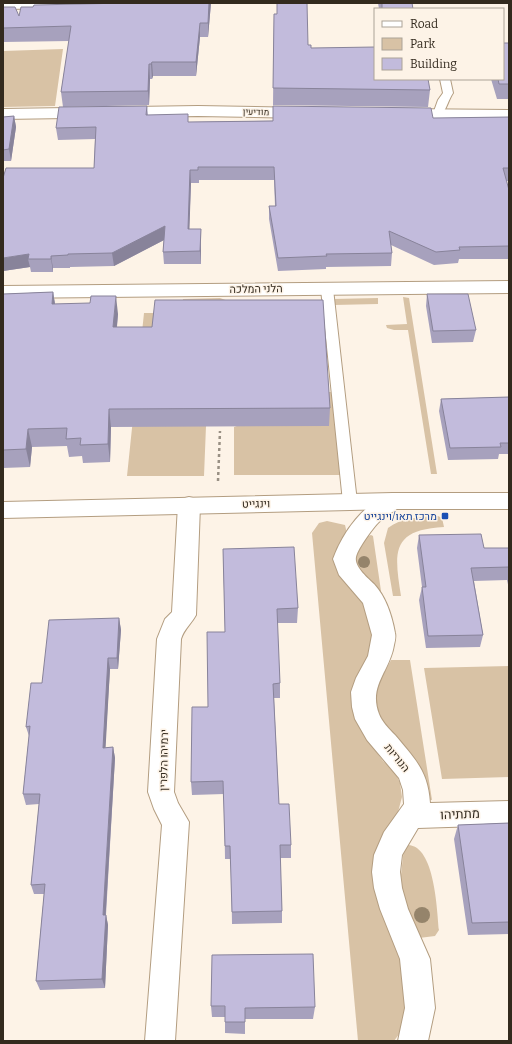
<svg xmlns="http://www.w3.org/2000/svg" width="512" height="1044" font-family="Bitter,Heebo,serif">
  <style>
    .green { fill: #d8c2a5 }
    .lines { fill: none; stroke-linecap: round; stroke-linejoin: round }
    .lane-casing { stroke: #b39d80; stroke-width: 2 }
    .street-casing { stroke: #b39d80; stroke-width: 2 }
    .secondary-casing { stroke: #b39d80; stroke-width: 2 }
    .path { stroke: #999084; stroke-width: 2.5; stroke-dasharray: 3 3; stroke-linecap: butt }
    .lane { fill: #fff; fill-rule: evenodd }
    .street { fill: #fff; fill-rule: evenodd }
    .secondary { fill: #fff; fill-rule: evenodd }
    .tree { fill: #95846b }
    .wall { fill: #a7a1bd }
    .shaded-wall { fill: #88839a }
    .building { fill: #c2bbdc; stroke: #88839a }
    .transit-dot { fill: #1a4fb4; stroke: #fdf3e7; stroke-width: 1.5 }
    .labels { text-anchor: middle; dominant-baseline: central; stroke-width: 3; stroke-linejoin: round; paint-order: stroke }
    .far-street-label { font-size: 9px; fill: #332a1e; stroke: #fdf3e7 }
    .street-label { font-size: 11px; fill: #332a1e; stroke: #fdf3e7 }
    .transit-label { font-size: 11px; fill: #164399; stroke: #fdf3e7; text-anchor: end }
    .near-street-label { font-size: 13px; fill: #332a1e; stroke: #fdf3e7 }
  </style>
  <rect width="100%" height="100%" fill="#fdf3e7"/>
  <!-- green -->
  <path class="green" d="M 63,49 L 55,106 L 3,107 L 3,51 Z
    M 403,297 L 409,298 L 437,474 L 431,474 L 408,330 L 394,330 L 387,328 L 386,325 L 407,324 Z
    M 220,298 L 234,303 L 206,426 L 204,476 L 127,476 L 144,313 L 181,313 L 183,299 Z
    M 378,298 L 378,304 L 334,305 L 333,299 Z
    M 327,392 L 336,392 L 343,475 L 234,475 L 234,427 Z
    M 431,516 L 438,516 L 442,518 L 444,527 C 391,530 394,552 401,596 L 393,596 L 384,543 L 388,528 C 401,518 415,518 431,516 Z
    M 327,521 L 345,525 L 363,601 L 374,636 L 370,652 L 352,689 L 353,709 L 362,732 L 383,761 L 394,770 L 400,783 L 402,797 L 398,812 L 397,937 L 407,981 L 405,1026 L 394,1041 L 358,1041 L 312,533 L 319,523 Z
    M 371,535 L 373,536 L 381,591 L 379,591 L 354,566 L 356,551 L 368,536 Z
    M 391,660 L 410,660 L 432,800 L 424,799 L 374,708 L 376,689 Z
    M 509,666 L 509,777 L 442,779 L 424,668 Z
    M 408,845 C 435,846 437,910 439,930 L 435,936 L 419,938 L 402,894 L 401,875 L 404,847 Z"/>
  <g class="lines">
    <defs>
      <path id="lane" d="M 440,79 L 450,79 L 453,93 C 448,100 445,115 438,117 L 433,114 L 438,100 L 443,93 Z
        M 327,285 L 331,286 L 333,289 L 357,502 L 355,506 L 350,507 L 345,506 L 343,502 L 321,289 L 323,286 Z"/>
      <path id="street" d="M 3,3 L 145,3 L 143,6 L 138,7 L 3,9 Z
        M 198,106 L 304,108 L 309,110 L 312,113 L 309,116 L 304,118 L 198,116 L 3,119 L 3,109 Z
        M 402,109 L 509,110 L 509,120 L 402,119 L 397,117 L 394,114 L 397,111 Z
        M 509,281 L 509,293 L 3,298 L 3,286 Z
        M 393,493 L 401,495 L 404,501 C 399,510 389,513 381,520 C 374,526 358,548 356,557 C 354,567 368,578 374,584 C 386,597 392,616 395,633 C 396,637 395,641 394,645 C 390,671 368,686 379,714 C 382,722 389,729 395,735 C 415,759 428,771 430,803 L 509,801 L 509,825 L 418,828 L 402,855 L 400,872 L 402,888 L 408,909 L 430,959 L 435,1008 L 428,1041 L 398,1041 L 405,1008 L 400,959 L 380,909 L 374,888 L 372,872 L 374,855 L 384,832 L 404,804 L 403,790 L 399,778 L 367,740 L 355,719 L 352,707 L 351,692 L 356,678 L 368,656 L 372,635 L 363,603 L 339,575 L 333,559 C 343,532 364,502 393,493 Z
        M 189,497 L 197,499 L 200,505 L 196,615 C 191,624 184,629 181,639 L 174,792 L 178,803 L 189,822 L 175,1041 L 145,1041 L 162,825 L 154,809 L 148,792 L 157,639 L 165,619 L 172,612 L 178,505 L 181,499 Z"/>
      <path id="secondary" d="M 393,493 L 509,493 L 509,509 L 393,509 L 3,518 L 3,502 Z"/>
    </defs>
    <!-- lane casing -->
    <use href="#lane" class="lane-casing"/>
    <!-- street casing -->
    <use href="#street" class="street-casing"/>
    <!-- secondary casing -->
    <use href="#secondary" class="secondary-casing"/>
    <!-- path -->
    <path class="path" d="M 218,481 L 220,431"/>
    <!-- lane -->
    <use href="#lane" class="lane"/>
    <!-- street -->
    <use href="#street" class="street"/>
    <!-- secondary -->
    <use href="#secondary" class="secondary"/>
  </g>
  <!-- trees -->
  <g class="tree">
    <circle cx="364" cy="562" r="6"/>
    <circle cx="422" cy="915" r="8"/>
  </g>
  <!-- wall -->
  <path class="wall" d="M 211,3 L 208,37 L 200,37 L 196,76 L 153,76 L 152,79 L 150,79 L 149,105 L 63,107 L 61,92 L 69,41 L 3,42 L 3,7 L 19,16 L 33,7 Z
    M 378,3 L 412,3 L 413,9 L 379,9 Z
    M 274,14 L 311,48 L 430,90 L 428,107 L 273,105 Z
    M 509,43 L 509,99 L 497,99 L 491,79 L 503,79 Z
    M 147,106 L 148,115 L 188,122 L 509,117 L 509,181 L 506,181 L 509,190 L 509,259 L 459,259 L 458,263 L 434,265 L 391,245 L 392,253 L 391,266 L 326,267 L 326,269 L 278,271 L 269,219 L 269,206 L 275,206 L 274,180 L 199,180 L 199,183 L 191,183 L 189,229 L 201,229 L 201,264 L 164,264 L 163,252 L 164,240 L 114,266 L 70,267 L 70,268 L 53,268 L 53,272 L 31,272 L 30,267 L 3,271 L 94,168 L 95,139 L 58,140 L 56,128 Z
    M 14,116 L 16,127 L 11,161 L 3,161 L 3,117 Z
    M 53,292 L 55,304 L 118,314 L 117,327 L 330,408 L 329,426 L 111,427 L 110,462 L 83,463 L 82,456 L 69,457 L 67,446 L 32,447 L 30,467 L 3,468 L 3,294 Z
    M 427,294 L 476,330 L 473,342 L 432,343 L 426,306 Z
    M 509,397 L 509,454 L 499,454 L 498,459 L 448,460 L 439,411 L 441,399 Z
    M 419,535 L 484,548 L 509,548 L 509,589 L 507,580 L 474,581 L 483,635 L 480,647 L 426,648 L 419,600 L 422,587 L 417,548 Z
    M 223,549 L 298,608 L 297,623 L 277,623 L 280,683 L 280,698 L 274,698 L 279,804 L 291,845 L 291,858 L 280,858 L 282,911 L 282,923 L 232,924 L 231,859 L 225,859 L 224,794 L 192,795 L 191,782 L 225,632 Z
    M 119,618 L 121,630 L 118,669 L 110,669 L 105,748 L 113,747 L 115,758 L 106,915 L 108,925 L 105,988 L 40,990 L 36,981 L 44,894 L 34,894 L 31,885 L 39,804 L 26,805 L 23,794 L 29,736 L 26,727 L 42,683 Z
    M 509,823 L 509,934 L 468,935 L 454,839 L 458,825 Z
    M 211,1006 L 315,1007 L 313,1019 L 245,1019 L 245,1034 L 225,1033 L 225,1017 L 212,1017 Z"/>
  <!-- shaded-wall -->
  <path class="shaded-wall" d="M 209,3 L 211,3 L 208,37 L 208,23 Z
    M 200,23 L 200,37 L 196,76 L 196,62 Z
    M 152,62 L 153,76 L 152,79 L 151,64 Z
    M 149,64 L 150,79 L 149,105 L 148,91 Z
    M 14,116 L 16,127 L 11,161 L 9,149 Z
    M 190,170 L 191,183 L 189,242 L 188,229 Z
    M 165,226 L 166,239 L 114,266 L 112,253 Z
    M 201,229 L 201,264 L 200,251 Z
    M 29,254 L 28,259 L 30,267 L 3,271 L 3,258 Z
    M 51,256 L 53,268 L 53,272 L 51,259 Z
    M 53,292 L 56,310 L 52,304 Z
    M 116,296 L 118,314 L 115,345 L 113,327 Z
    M 109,409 L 111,427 L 110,462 L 108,444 Z
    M 28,429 L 32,447 L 30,467 L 26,449 Z
    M 119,618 L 121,630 L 118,669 L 117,658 Z
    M 108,658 L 110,669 L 105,758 L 103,748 Z
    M 113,747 L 115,758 L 105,925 L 103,915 Z
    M 106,915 L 108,925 L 105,988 L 102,979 Z"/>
  <!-- building -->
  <path class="building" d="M 126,3 L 209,3 L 208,23 L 200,23 L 196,62 L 152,62 L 151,64 L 149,64 L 148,91 L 61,92 L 71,26 L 3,28 L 3,7 L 15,7 L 19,16 L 21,7 L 33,7 L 34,5 Z
    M 277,3 L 307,3 L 308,45 L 311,45 L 311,48 L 375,47 L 375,79 L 428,79 L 430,90 L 273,88 L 274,14 L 277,14 Z
    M 382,3 L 412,3 L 413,9 L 382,9 Z
    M 503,43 L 509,43 L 509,84 L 499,84 L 498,79 L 503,79 Z
    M 147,106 L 146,115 L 188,114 L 188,122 L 273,121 L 273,106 L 431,108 L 433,118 L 509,117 L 509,168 L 503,168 L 509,190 L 509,246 L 459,247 L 460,250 L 436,252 L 389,231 L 392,253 L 326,254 L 327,256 L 278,258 L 269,206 L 276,206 L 274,167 L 198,167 L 198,170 L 190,170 L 188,229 L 201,229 L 200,251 L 163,252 L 165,226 L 112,253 L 68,254 L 68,255 L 51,256 L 51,259 L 28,259 L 29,254 L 3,258 L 3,178 L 6,168 L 94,168 L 96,127 L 56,128 L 59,107 Z
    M 14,116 L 9,149 L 3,150 L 3,117 Z
    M 53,292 L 52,304 L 90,303 L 91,296 L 116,296 L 113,327 L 152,327 L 155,300 L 323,300 L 330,408 L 109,409 L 108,444 L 80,445 L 81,438 L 66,439 L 67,428 L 28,429 L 26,449 L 3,450 L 3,294 Z
    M 427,294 L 468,294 L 476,330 L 433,331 Z
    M 509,397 L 509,443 L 500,443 L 501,447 L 450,448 L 441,399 Z
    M 481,534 L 484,548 L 509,548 L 509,567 L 471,568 L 483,635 L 428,636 L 422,587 L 426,587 L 419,535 Z
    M 294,547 L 298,608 L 277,609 L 280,683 L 273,684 L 279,804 L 289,804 L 291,845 L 280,845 L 282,911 L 232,912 L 230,846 L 225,846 L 223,781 L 191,782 L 192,707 L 208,707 L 207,632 L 225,632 L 223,549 Z
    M 119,618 L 117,658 L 108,658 L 103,748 L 113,747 L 103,915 L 106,915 L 102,979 L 36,981 L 45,884 L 31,885 L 40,794 L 23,794 L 30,726 L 26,727 L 31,683 L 42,683 L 49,620 Z
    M 509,823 L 509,922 L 472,923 L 458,825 Z
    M 313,954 L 315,1007 L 245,1008 L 245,1022 L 225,1022 L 225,1006 L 211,1006 L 212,955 Z"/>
  <!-- markers -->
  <rect class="transit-dot" x="441" y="512" width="8" height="8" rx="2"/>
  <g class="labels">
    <!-- far-street labels -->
    <g class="far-street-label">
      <text transform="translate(256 112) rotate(1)">מודיעין</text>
    </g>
    <!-- street labels -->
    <g class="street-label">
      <text transform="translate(256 289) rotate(-1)">הלני המלכה</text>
      <text transform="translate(256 504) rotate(-1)">וינגייט</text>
      <text transform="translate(397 758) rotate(51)">הנוריות</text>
      <text transform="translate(164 760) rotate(-89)">ירמיהו הלפרין</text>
    </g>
    <!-- transit labels -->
    <g class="transit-label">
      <text x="437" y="516">מרכז תאו/וינגייט</text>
    </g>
    <!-- near-street labels -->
    <g class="near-street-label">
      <text transform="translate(460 814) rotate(-2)">מתתיהו</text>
    </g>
  </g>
  <!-- border -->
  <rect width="512" height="1044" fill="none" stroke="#332a1e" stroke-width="8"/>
  <!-- legend -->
  <rect x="374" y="8" width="130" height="72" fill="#fdf3e7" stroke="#aca397"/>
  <rect x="382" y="21" width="20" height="6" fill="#ffffff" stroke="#aca397"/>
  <text x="410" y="28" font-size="12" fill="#332a1e">Road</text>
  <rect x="382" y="38" width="20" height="12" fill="#d8c2a5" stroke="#aca397"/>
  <text x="410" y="48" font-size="12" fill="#332a1e">Park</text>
  <rect x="382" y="58" width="20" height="12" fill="#c2bbdc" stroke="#aca397"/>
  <text x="410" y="68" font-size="12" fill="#332a1e">Building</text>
</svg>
